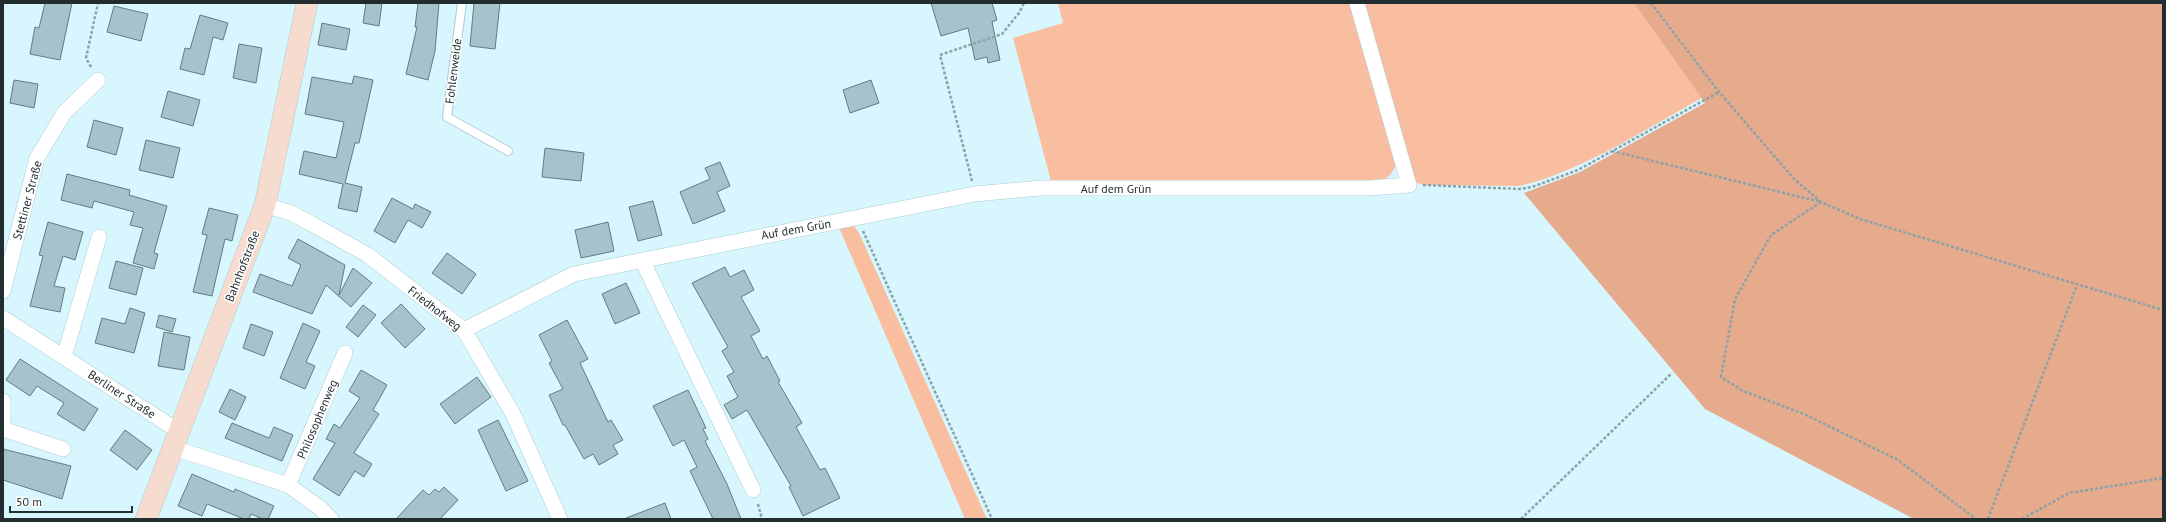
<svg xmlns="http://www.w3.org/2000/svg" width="2166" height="522" font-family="'PT Sans',sans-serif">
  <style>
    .green { fill: #f9be9f }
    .forest { fill: #e6ab8d }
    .building { fill: #a6c2ca; stroke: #617c83 }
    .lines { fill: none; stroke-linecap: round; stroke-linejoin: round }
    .lane-casing { stroke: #afccd4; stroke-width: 10 }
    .street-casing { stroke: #afccd4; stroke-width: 16 }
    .secondary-casing { stroke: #afccd4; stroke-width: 22 }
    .path { stroke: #8ca2a8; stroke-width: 2.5; stroke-dasharray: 3 2; stroke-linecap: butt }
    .lane { stroke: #fff; stroke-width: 8 }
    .street { stroke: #fff; stroke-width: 15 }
    .secondary { stroke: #f6dcce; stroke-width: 21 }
    .labels { text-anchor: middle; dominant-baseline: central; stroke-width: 3; stroke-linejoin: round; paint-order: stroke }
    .street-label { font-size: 12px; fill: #222d30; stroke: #fff }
  </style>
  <rect width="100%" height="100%" fill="#d8f6fe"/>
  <!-- green -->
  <path class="green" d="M 1058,3 L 1352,3 L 1396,159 C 1396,172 1388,178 1378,183 L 1052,185 L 1013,38 L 1063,23 Z
    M 1364,3 L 1634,3 L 1702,98 C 1647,128 1581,172 1519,186 L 1423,185 L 1415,182 Z
    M 853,224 L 860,235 L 987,519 L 965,519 L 838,225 Z"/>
  <!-- forest -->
  <path class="forest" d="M 1634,3 L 2163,3 L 2163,519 L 1914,519 L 1705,409 L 1524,193 L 1580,172 L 1705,103 Z"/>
  <!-- building -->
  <path class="building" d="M 45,3 L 72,3 L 60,60 L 30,54 L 35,27 L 39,28 Z
    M 366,3 L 382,3 L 379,26 L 363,23 Z
    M 418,3 L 439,3 L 435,51 L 428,80 L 406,74 L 417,27 L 415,27 Z
    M 474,3 L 500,3 L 495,49 L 470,46 Z
    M 931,3 L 992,3 L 997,20 L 992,22 L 1000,60 L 988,63 L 987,57 L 975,60 L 968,28 L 941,36 Z
    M 114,6 L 148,14 L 141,41 L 107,32 Z
    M 200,15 L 228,23 L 223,40 L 213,37 L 204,75 L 180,69 L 185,48 L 190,49 Z
    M 322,23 L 350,29 L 346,50 L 318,45 Z
    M 239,44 L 262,48 L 256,83 L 233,78 Z
    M 354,76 L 373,80 L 359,143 L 355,143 L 345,183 L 362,187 L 357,212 L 338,208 L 343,184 L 299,174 L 304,151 L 336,158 L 344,122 L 305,114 L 312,77 L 352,84 Z
    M 14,80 L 38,84 L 34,108 L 10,103 Z
    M 871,80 L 879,103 L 850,113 L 843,90 Z
    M 168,91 L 200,100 L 193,126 L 161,117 Z
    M 94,120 L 123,128 L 116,155 L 87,147 Z
    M 146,140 L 180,148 L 173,178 L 139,170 Z
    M 545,148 L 584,153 L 581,181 L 542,177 Z
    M 720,162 L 730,186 L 717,192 L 725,211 L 693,224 L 680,192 L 710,179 L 705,168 Z
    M 67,174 L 130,190 L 129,195 L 167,206 L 154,253 L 158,254 L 154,269 L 133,263 L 143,228 L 130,225 L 134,212 L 94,201 L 92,208 L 61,200 Z
    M 392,198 L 413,209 L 415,204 L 431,212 L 422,228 L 408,220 L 395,243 L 374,231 Z
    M 653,201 L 662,235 L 638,241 L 629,207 Z
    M 209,208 L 238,215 L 232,241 L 225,239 L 212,296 L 193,292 L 207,235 L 202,234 Z
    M 48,222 L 83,232 L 75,260 L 63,256 L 54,286 L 65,288 L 60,312 L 30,306 L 43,256 L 39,255 Z
    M 608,222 L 614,251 L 581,258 L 575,230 Z
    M 298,239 L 345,265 L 339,295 L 353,268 L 372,283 L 351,307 L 326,285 L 312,314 L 253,292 L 260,274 L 292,286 L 301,265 L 288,258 Z
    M 447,253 L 476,274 L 462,294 L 432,273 Z
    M 116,261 L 143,268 L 136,295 L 109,288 Z
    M 725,267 L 730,277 L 744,270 L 754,290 L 741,297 L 760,331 L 751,336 L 763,359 L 767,356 L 780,381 L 778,382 L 802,423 L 796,427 L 820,470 L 825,468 L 840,498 L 803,516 L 789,487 L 791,486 L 747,410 L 732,419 L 724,405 L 738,397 L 727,376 L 734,372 L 722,351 L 728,347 L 692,283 Z
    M 626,283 L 640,313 L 615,324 L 602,294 Z
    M 401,304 L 425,329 L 405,348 L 381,323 Z
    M 363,305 L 376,315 L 358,337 L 346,327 Z
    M 130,308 L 145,313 L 134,353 L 95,343 L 102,318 L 125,324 Z
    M 159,315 L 176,319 L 172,332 L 156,327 Z
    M 567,320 L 588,359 L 580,363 L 608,422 L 611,420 L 623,440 L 613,445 L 618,454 L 599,465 L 593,454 L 584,459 L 565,425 L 563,425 L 549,395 L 563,389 L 549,363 L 552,361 L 539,335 Z
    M 303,323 L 320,331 L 306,362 L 315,366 L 305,389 L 280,378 Z
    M 251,324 L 273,332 L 264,356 L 243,348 Z
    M 164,332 L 190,337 L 184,370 L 158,366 Z
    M 20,359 L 98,409 L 84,431 L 57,414 L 64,403 L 37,386 L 30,396 L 6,380 Z
    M 361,370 L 387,385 L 373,410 L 379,414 L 354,453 L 372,464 L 364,477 L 355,471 L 339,496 L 313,479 L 335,443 L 326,439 L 334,424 L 340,428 L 360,398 L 349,391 Z
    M 477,377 L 491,397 L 455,424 L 440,404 Z
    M 230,389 L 246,397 L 235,420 L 219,412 Z
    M 688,390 L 706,428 L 703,429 L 708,439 L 705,441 L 727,484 L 741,519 L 713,519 L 690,471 L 697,467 L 684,440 L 673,446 L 653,406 Z
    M 498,420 L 528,481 L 506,491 L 478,430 Z
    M 232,423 L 269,438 L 274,427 L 293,435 L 282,461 L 225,438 Z
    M 125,430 L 152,450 L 137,470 L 110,450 Z
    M 3,449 L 71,466 L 62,499 L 3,480 Z
    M 192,474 L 234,492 L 235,489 L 274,506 L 268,519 L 263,519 L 251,514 L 249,519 L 244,519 L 207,504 L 202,516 L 178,506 Z
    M 444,487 L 458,500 L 440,519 L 396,519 L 423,490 L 429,495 L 435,489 L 439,492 Z
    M 665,503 L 671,519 L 627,519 L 626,518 Z"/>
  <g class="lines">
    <defs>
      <path id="lane" d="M 462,3 L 447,117 L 508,151"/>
      <path id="street" d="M 265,205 L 291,213 L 312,224 L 368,255 L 464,330 L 513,414 L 560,519
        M 642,260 L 753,490
        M 3,291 L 37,158 L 64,113 L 98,80
        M 3,318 L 180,432
        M 464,330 L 574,274 L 975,194 L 1040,188 L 1369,188 L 1409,185 L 1357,3
        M 64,357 L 99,237
        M 3,401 L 3,429 L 63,449
        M 174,448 L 288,485 L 320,508 L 331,519
        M 288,485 L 345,353"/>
      <path id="secondary" d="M 146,519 L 265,205 L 307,3"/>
    </defs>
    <!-- lane casing -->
    <use href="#lane" class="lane-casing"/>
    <!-- street casing -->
    <use href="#street" class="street-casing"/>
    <!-- secondary casing -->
    <use href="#secondary" class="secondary-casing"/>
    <!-- path -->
    <path class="path" d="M 1651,3 L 1719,92 L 1794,179 L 1821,202 L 1860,219 L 2163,310
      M 91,67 L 86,58 L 98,3
      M 1612,151 L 1821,202
      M 972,181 L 940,55 L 1002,34 L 1019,13 L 1024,3
      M 1423,185 L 1520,189 L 1532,187 L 1578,170 L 1719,92
      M 1821,202 L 1771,235 L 1735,299 L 1721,377 L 1743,391 L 1804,414 L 1898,460 L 1976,519
      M 863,231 L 992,519
      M 758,504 L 762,519
      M 1521,519 L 1672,373
      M 1988,519 L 2077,285
      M 2022,519 L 2069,493 L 2163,478"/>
    <!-- lane -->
    <use href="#lane" class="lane"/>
    <!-- street -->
    <use href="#street" class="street"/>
    <!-- secondary -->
    <use href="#secondary" class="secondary"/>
  </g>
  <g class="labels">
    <!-- street labels -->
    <g class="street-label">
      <text transform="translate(453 71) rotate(-83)">Fohlenweide</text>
      <text x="1116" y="188">Auf dem Grün</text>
      <text transform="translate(27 200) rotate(-75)">Stettiner Straße</text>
      <text transform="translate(796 229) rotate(-10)">Auf dem Grün</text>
      <text transform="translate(242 266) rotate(-69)">Bahnhofstraße</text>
      <text transform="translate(435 308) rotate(38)">Friedhofweg</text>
      <text transform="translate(122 394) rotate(33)">Berliner Straße</text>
      <text transform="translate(317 419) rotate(-67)">Philosophenweg</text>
    </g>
  </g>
  <!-- border -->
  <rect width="2166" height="522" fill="none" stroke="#222d30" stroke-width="8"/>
  <!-- scale -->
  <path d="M10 506v6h122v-6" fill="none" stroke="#222d30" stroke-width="2"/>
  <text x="16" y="506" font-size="12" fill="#222d30" stroke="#ffffff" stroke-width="3" paint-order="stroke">50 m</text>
</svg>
